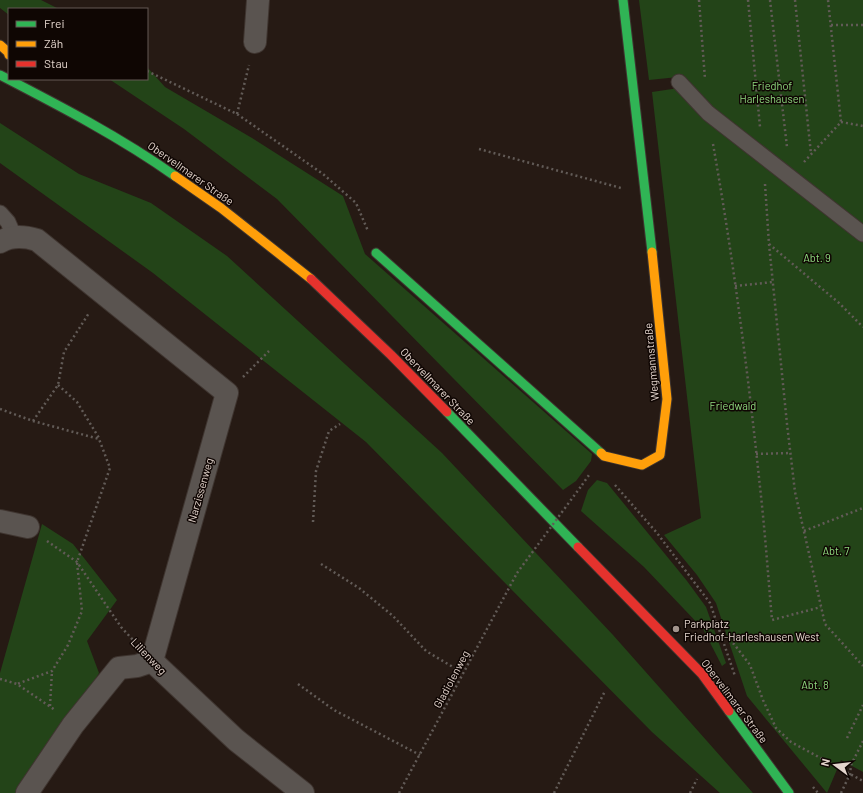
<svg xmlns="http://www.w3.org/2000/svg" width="863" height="793" font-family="Barlow,sans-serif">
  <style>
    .green { fill: #234418 }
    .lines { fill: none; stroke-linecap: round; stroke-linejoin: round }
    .lane-casing { stroke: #3f3530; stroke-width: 17 }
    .street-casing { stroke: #3f3530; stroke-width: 24 }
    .fast-casing { stroke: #3f3530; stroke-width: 11 }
    .slow-casing { stroke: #3f3530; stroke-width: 11 }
    .jam-casing { stroke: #3f3530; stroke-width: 11 }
    .path { stroke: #625b57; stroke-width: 2.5; stroke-dasharray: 2 3; stroke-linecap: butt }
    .lane { stroke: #5a5450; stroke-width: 15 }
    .street { stroke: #5a5450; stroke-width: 22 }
    .fast { stroke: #30b455; stroke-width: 9 }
    .slow { stroke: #ff9f0a; stroke-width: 9 }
    .jam { stroke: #e5322d; stroke-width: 9 }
    .path-bridge { stroke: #625b57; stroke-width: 2.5; stroke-dasharray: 2 3; stroke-linecap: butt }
    .poi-dot { fill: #a2948c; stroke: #0f0603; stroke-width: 1.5 }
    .labels { text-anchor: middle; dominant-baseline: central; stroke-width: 3; stroke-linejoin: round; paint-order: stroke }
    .park-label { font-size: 11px; fill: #8fda7f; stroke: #0f0603 }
    .street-label { font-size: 11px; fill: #e4d5cd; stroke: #0f0603 }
    .poi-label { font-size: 11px; fill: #e4d5cd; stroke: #0f0603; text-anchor: start }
  </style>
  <rect width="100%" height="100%" fill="#261a14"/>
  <!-- green -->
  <path class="green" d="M 0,0 L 41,0 L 59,9 L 9,9 L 9,15 L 0,8 Z
    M 639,0 L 863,0 L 863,772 L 841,760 L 827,793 L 747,696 L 716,603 L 697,575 L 664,535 L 701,518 L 652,92 L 679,88 L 678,77 L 649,80 Z
    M 147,67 L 165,87 L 252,138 L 343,196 L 365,254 L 592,454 L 591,461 L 576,481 L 563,490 L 277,199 L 184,129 L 109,79 L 147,79 Z
    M 0,123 L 79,174 L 151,203 L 227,256 L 442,453 L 613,635 L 753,793 L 720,793 L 652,732 L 366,442 L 153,273 L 0,163 Z
    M 597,480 L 607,483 L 687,581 L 706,607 L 726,663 L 722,666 L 703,629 L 644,567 L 581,511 L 588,490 Z
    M 42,524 L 73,544 L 117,600 L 87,641 L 99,673 L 81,704 L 18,793 L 0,793 L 0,673 Z"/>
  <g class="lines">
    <defs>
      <path id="lane" d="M 679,82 L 708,113 L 863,234
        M 0,213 L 8,222 L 14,236"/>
      <path id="street" d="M 255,42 L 258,0
        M 0,242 C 12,235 24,236 37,240 L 227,393 L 152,661
        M 0,521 L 28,527
        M 152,661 L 236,740 L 303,793
        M 27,793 L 73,725 L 119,668 L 137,666 L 152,661"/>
      <path id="fast" d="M 623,0 L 652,252
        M 0,75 C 60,106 120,137 175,176
        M 376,253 L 601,453
        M 447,412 L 578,547
        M 729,711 L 789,793"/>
      <path id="slow" d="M 0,45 L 8,52 L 9,55
        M 175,176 L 221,208 L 311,279
        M 601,453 L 604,456 L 642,465 L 660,455 L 667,399 L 652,252"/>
      <path id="jam" d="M 311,279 L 391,355 L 447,412
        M 578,547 L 702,674 L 729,711"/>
    </defs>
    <!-- lane casing -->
    <use href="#lane" class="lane-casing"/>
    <!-- street casing -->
    <use href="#street" class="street-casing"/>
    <!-- fast casing -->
    <use href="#fast" class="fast-casing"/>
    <!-- slow casing -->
    <use href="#slow" class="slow-casing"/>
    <!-- jam casing -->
    <use href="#jam" class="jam-casing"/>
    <!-- path -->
    <path class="path" d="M 699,0 L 705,79
      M 748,0 L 760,127
      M 770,0 L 787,147
      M 795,0 L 811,154
      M 831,25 L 863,25
      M 147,71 L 237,114 L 323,174 L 356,203 L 368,231
      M 237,114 L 249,65
      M 841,122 L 863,126
      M 713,144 C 733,257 748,372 760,487 C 765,531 768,575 772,620 L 821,607
      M 479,149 L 621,188
      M 804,162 L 841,122 L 828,0
      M 765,184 L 769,244 L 787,424 L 795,492 L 825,624 L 863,666
      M 769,244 L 839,303 L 863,327
      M 735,286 L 773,282
      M 243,377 L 269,351
      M 58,385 L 77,402 L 99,438
      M 0,409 L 33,421 L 99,439 L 110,468 L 77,562 L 82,611 L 68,645 L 52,671 L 17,684
      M 33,421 L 58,385 L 64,352 L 89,313
      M 756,454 L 791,453
      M 582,485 L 589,475
      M 615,485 L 657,533 L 710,603 L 735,676
      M 313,522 L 316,471 L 329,431 L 340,424
      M 804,531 L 863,508
      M 47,541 L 77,562 L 121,627 L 133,640
      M 321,564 L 359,588 L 393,616 L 426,651 L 463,673
      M 721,634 L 734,644 L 750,665 L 763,700 L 776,728 L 791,742 L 863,781
      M 0,679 L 17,684 L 55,710
      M 298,684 L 334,710 L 420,755
      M 50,706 L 52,671
      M 847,738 L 863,705
      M 813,787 L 818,793
      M 399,793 L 517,573
      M 554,793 L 605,691
      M 690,793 L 697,779
      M 841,793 L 850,774 L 851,765 L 863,741"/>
    <!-- lane -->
    <use href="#lane" class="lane"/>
    <!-- street -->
    <use href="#street" class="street"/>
    <!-- fast -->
    <use href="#fast" class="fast"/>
    <!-- slow -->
    <use href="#slow" class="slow"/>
    <!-- jam -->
    <use href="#jam" class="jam"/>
    <!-- path-bridge -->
    <path class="path-bridge" d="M 517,573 L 582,485"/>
  </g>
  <!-- markers -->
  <circle class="poi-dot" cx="676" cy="629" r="4"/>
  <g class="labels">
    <!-- park labels -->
    <g class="park-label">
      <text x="772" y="85">Friedhof<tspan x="772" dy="13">Harleshausen</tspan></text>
      <text x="817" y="257">Abt. 9</text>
      <text x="733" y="405">Friedwald</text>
      <text x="836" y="550">Abt. 7</text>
      <text x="815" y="684">Abt. 8</text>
    </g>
    <!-- street labels -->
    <g class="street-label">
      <text transform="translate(191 173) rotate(35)">Obervellmarer Straße</text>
      <text transform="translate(651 362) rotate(-95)">Wegmannstraße</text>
      <text transform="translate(438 386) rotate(46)">Obervellmarer Straße</text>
      <text transform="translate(200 490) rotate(-74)">Narzissenweg</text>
      <text transform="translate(149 656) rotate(46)">Lilienweg</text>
      <text transform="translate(451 679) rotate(-62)">Gladiolenweg</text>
      <text transform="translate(735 701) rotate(53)">Obervellmarer Straße</text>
    </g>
    <!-- poi labels -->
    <g class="poi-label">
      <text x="684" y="623">Parkplatz<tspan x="684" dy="13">Friedhof-Harleshausen West</tspan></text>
    </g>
  </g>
  <!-- legend -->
  <rect x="8" y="8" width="140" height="72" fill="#0f0603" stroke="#645954"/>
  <rect x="16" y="21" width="20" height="6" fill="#30b455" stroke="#645954"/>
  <text x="44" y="28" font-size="12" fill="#e4d5cd">Frei</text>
  <rect x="16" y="41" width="20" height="6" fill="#ff9f0a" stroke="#645954"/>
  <text x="44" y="48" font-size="12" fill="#e4d5cd">Zäh</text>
  <rect x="16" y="61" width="20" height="6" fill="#e5322d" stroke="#645954"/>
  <text x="44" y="68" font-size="12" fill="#e4d5cd">Stau</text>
  <!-- north arrow -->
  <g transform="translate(835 765) rotate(285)" stroke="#0f0603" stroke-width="3" paint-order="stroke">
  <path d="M0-3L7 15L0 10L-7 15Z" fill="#e4d5cd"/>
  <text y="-6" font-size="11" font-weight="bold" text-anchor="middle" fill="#e4d5cd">N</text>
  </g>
</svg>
